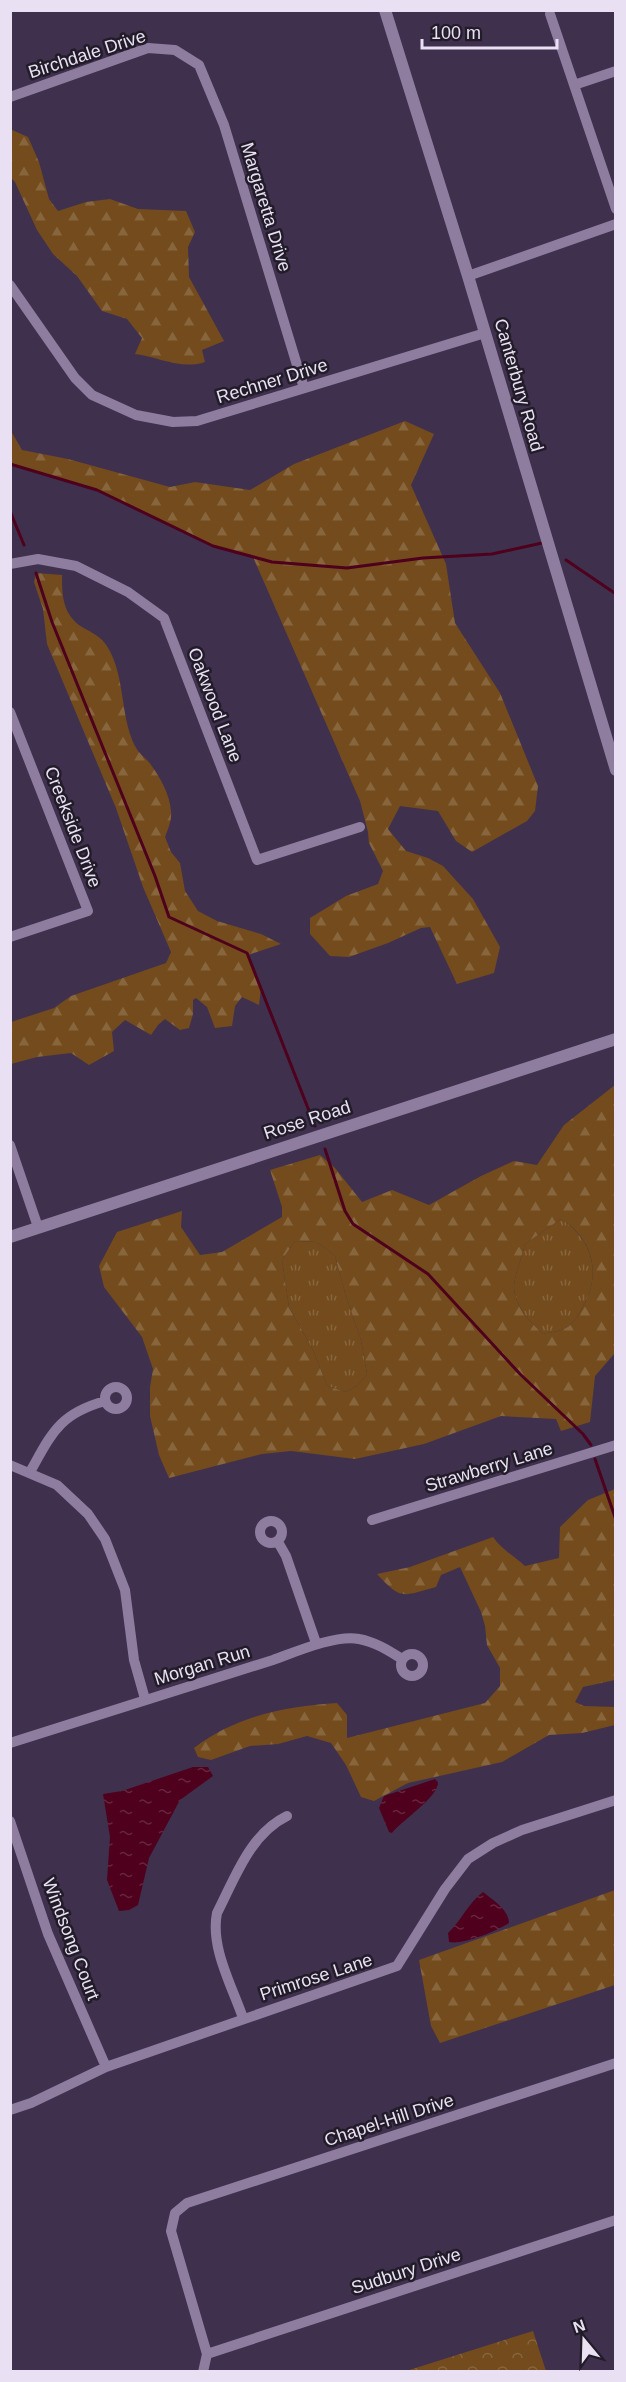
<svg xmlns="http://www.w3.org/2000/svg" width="626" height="2382" font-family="Arial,sans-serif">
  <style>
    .grass { fill: url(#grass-tufts) }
    .forest { fill: url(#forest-firs); fill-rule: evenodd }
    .park { fill: url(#park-crowns) }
    .water { fill: url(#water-ripples) }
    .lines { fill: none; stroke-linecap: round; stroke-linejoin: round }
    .stream { stroke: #4e001d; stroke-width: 3 }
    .minor { stroke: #8e7d9f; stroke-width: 10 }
    .tertiary { stroke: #8e7d9f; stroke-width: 12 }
    .labels { text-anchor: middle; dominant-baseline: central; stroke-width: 5; stroke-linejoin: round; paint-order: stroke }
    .street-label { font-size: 18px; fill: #e9e0f3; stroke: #221c29 }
  </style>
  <defs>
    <pattern id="grass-tufts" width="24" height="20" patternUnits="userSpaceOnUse" patternTransform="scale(1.5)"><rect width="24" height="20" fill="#734b1c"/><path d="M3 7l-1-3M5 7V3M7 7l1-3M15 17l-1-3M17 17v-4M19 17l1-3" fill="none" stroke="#87653d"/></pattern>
    <pattern id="forest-firs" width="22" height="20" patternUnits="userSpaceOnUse" patternTransform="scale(1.5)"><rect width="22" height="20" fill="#734b1c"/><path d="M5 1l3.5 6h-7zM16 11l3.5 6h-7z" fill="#87653d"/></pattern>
    <pattern id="park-crowns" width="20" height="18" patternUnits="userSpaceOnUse" patternTransform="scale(1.5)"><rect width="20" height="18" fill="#734b1c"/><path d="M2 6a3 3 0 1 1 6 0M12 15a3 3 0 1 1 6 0" fill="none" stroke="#87653d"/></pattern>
    <pattern id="water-ripples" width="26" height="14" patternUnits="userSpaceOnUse" patternTransform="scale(1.5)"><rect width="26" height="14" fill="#4e001d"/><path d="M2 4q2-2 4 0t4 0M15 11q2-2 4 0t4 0" fill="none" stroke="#68253e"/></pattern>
  </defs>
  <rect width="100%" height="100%" fill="#3f304e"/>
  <!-- grass -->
  <path class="grass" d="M 561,1219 C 592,1239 601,1271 585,1303 C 580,1311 577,1320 569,1326 C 563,1331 551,1332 543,1334 C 530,1322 514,1305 514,1286 C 515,1273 522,1257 525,1244 Z
    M 295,1241 L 317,1242 L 335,1256 L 345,1293 L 361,1340 L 367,1374 L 358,1385 L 346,1392 L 327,1386 L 314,1352 L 289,1307 L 282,1260 Z"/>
  <!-- forest -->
  <path class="forest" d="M 10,129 L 28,137 L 39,162 L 49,199 L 58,211 L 86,202 L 110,199 L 138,209 L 186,211 L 195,232 L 188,247 L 189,277 L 224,341 L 202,350 L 205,362 C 182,370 158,357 135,354 L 142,338 L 127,319 L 102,311 L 77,276 L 53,254 L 37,230 L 15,182 L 11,178 Z
    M 405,421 L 434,434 L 411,485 L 446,564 L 455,623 L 500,693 L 538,786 L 535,811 L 527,821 L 472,852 L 456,841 L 438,811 L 400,806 L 388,829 L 406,851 L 428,858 L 443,866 L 473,899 L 500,947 L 494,973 L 457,984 L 430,927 L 421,928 L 388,943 L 349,957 L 330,956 L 310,934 L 310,918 L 346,896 L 378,884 L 383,871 L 369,843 L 368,832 L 360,801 L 253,557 L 213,546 L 97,490 L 11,464 L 11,431 L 22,450 L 68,459 L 170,487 L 195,482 L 250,490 L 294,464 Z
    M 36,573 L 62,575 C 62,593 62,612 79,625 C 89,632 99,634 107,646 C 127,678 119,722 138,751 C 142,756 148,760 151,765 C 160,777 170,795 171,811 C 172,820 168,829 165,837 L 171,852 L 180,863 L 185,891 L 198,911 L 217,921 L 261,934 L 281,944 L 248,955 L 261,988 L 259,1005 L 242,997 L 235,1006 L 232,1026 L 215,1028 L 207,1007 L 196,998 L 193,1000 L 193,1014 L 189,1028 L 180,1030 L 165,1019 L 158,1025 L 151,1035 L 125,1020 L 112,1032 L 114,1051 L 89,1065 L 71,1053 L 37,1057 L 11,1064 L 11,1022 L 54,1008 L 71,996 L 166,963 L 171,952 L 143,887 L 116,808 L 47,644 L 43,609 L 34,582 Z
    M 615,1085 L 615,1353 L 595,1376 L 590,1422 L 561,1431 L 556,1419 L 501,1416 L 424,1444 L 355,1459 L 291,1451 L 262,1454 L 169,1478 L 159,1455 L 150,1416 L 150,1387 L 153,1369 L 142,1337 L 104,1287 L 99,1266 L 117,1232 L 182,1211 L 181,1227 L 200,1255 L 222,1252 L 282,1217 L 282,1207 L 270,1170 L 320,1155 L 335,1168 L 362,1202 L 392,1190 L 429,1205 L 481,1176 L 514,1161 L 537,1165 L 564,1125 ZM 561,1219 C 592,1238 601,1271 585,1303 C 580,1311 577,1320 569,1326 C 563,1331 551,1332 543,1334 C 530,1322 514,1305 514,1286 C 515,1273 522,1257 525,1244 ZM 295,1241 L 317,1242 L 335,1256 L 345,1293 L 361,1340 L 367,1374 L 358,1385 L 346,1392 L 327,1386 L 314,1352 L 289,1307 L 282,1260 Z
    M 615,1489 L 615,1680 L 583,1687 L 575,1702 L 584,1706 L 615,1707 L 615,1725 L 582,1733 L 549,1735 L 502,1762 L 408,1783 L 374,1801 L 361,1797 L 346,1765 L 331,1743 L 307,1736 L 278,1744 L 250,1746 L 211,1760 L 198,1757 L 194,1748 C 235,1716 287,1706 337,1703 L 347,1715 L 347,1738 L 485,1703 L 500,1686 L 500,1668 L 487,1645 L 485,1626 L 481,1612 L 460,1567 L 441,1575 L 436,1587 C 402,1596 402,1601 377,1574 L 410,1567 L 493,1537 C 501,1549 514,1556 525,1566 L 559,1558 L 560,1527 L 588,1500 Z
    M 615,1890 L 615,1985 L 440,2043 L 431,2026 L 419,1960 Z"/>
  <!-- park -->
  <path class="park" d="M 533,2331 L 546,2371 L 406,2371 Z"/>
  <!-- water -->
  <path class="water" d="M 193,1767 L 208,1767 L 213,1776 L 180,1800 L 149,1858 L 138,1905 L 129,1910 L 119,1911 L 107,1880 L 110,1837 L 103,1794 L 122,1791 Z
    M 435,1779 L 438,1782 C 438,1798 403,1819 392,1833 L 389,1832 L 379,1808 L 384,1796 Z
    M 483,1892 C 493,1900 509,1910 509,1923 C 497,1931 463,1945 449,1942 L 448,1933 C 461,1921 469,1902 483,1892 Z"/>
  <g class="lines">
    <!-- stream -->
    <path class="stream" d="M 10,464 L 97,490 L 213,546 L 272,562 L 347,568 L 423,558 L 492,554 L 542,543
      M 10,511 L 24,545
      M 566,560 L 616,594
      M 36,573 L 52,622 L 155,876 L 169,917 L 247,953 L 315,1126
      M 325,1149 L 345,1211 L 353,1224 L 428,1274 L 520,1374 L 583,1434 L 591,1445
      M 595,1459 L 616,1520"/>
    <!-- minor -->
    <path class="minor" d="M 550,14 L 616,209
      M 574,85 L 616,71
      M 10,97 L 148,48 L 175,50 L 199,65 L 224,125 L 304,388
      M 468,276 L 616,224
      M 10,285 L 75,378 L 92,395 L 136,415 L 173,422 L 197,421 L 485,333
      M 10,564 L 38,559 L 76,566 L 128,592 L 164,618 L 257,860 L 360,827
      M 10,712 L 88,911 L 10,937
      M 10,1145 L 38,1227
      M105 1398a11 11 0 1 1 22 0a11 11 0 1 1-22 0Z
      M 10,1465 L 57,1485 L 88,1514 L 105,1539 L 125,1590 L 134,1660 L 145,1699
      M 30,1472 C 52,1433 59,1414 105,1401
      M 372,1520 L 616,1445
      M260 1532a11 11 0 1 1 22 0a11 11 0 1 1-22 0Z
      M 278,1542 L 286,1556 L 316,1643
      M401 1665a11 11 0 1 1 22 0a11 11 0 1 1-22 0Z
      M 10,1743 L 273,1660 C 295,1652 337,1634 359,1639 C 375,1642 388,1650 402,1659
      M 10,1821 L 48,1934 L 106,2067
      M 243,2018 C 232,1986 210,1947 217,1913 C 235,1878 250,1834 287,1816
      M 10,2110 L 31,2103 L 106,2067 L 397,1966 L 445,1889 L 468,1859 L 493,1843 L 522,1830 L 616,1800
      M 207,2354 L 616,2220
      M 203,2372 L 207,2354 L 171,2231 L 175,2213 L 187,2203 L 616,2063"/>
    <!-- tertiary -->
    <path class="tertiary" d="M 385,10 L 468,276 L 616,770
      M 10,1237 L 616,1039"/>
  </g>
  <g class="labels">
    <!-- street labels -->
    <g class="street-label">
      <text transform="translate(87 54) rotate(-18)">Birchdale Drive</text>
      <text transform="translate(266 207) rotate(73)">Margaretta Drive</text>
      <text transform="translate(272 381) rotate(-17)">Rechner Drive</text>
      <text transform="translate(519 385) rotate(74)">Canterbury Road</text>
      <text transform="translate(215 705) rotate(69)">Oakwood Lane</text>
      <text transform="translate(73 827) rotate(69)">Creekside Drive</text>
      <text transform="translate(307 1120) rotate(-18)">Rose Road</text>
      <text transform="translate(489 1467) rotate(-17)">Strawberry Lane</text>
      <text transform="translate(202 1665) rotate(-17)">Morgan Run</text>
      <text transform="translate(71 1939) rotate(69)">Windsong Court</text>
      <text transform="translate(316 1977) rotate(-18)">Primrose Lane</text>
      <text transform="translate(389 2120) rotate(-18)">Chapel-Hill Drive</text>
      <text transform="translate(406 2271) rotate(-18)">Sudbury Drive</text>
    </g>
  </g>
  <!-- border -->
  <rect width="626" height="2382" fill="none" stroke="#e9e0f3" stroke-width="24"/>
  <!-- north arrow -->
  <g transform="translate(584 2340) rotate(341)" stroke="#221c29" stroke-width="4.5" paint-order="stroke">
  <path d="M0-4.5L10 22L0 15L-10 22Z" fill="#e9e0f3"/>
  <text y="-9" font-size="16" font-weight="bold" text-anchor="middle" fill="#e9e0f3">N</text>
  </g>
  <!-- scale -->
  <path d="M422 39v9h135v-9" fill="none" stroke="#e9e0f3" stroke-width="3"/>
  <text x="431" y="39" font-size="18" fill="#e9e0f3" stroke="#221c29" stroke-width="4.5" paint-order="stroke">100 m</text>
</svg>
